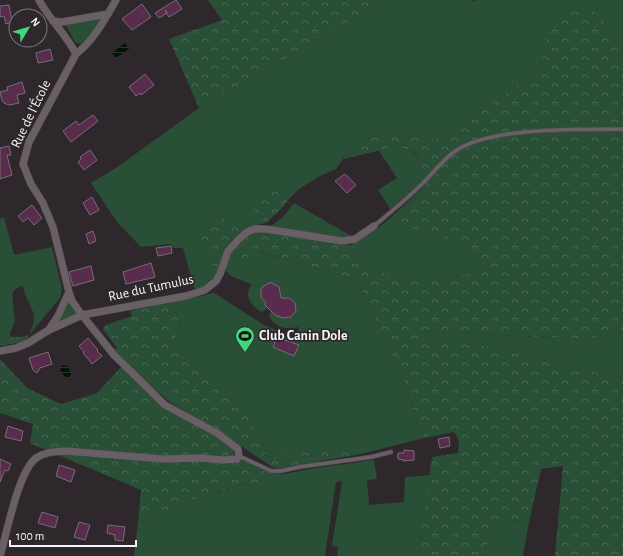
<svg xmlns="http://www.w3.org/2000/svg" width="623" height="556" font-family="'Alegreya Sans',sans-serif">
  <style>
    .grass { fill: #295036 }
    .forest { fill: url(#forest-crowns) }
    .water { fill: url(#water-rules) }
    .building { fill: #592c4d; stroke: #766e73 }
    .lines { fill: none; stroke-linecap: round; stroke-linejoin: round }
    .service-casing { stroke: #4c464a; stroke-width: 5 }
    .minor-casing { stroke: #4c464a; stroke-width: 8 }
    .service { stroke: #686065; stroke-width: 3.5 }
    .minor { stroke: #686065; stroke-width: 7 }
    .labels { text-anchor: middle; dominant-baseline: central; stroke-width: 3.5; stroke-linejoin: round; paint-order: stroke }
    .street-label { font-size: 14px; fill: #f8f3f6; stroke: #2e282c }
    .poi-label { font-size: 14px; font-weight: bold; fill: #f8f3f6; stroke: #2e282c; text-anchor: start }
  </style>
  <defs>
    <pattern id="forest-crowns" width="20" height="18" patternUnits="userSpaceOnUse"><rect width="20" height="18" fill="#295036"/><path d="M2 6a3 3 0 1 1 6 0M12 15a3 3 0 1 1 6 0" fill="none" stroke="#496a54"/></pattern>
    <pattern id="water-rules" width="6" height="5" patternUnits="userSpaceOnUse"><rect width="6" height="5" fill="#001505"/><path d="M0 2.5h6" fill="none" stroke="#26382a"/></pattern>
  </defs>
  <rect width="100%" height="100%" fill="#2e282c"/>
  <!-- grass -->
  <path class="grass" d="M 387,0 L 471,0 L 472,1 L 477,0 L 623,0 L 623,64 L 616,45 L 602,17 L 546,38 L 541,67 L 462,126 L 436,140 L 383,133 L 349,147 L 343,159 L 336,169 L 318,177 L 299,189 L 289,199 L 274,189 L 269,184 L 255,212 L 266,223 L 251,226 L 244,232 C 241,228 240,229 236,227 C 227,222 226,218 215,217 L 202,232 L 198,243 L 215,250 L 212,272 L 218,272 C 211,281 206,286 195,291 L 183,248 L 173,248 L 171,244 L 141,247 L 117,222 L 91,183 L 116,168 L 199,108 Z
    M 99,19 L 100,21 C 95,30 89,39 80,44 L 75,42 L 66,25 Z
    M 395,147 L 413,151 L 421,161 L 420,172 L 414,181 L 388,205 L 378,190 L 397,178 L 379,151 Z
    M 424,186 L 425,188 L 397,216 L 401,223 L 410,228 L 442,236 L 476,255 L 481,262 L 480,270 C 462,275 443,279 425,280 C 407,281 383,273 367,268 L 359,252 L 350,245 C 378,232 401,208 424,186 Z
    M 294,203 L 351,236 L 343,238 L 271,226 L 283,217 Z
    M 4,217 L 14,255 L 52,247 L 62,289 L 60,298 L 29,335 C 41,309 27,308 23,286 C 18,287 14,289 12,294 L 15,321 L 10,333 L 0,335 L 0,219 Z
    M 260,252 L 344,276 L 358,281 L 403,378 L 419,427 L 424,438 L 361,454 L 361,446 L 267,457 L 261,437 L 241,408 L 173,346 L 180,326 L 172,302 L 214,293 L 266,326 L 297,338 L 299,333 L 298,327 C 285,330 275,327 269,316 L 271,311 L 268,308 L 262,312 C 256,310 248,302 248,294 C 248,291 250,287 251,284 L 231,276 L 224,269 L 229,257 Z
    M 68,300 L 78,314 L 57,323 Z
    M 419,331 L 581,339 L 623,332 L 623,379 L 539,359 L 489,346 L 421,341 Z
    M 156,400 L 168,409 L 158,425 L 146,416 Z
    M 374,460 L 377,479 L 367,480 L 369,505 L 404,502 L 405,477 L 430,475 L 418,556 L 337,556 L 338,547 L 332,546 L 342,481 L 336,482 L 325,556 L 134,556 L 138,523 L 180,504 L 246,483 L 261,490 L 269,473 L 284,474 L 316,468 Z
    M 496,521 L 529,522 L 523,556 L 483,556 Z"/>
  <!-- forest -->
  <path class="forest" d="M 208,0 L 387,0 L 199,108 L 169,39 L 222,20 Z
    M 588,7 L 602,17 L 616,45 L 623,64 L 623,332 L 581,339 L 419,331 L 421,341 L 489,346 L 539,359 L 623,379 L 623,556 L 555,556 L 563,466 L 541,469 L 529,522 L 496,521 L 483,556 L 418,556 L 432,457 L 458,453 L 459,440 L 454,432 L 424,438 L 419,427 L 403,378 L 358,281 L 344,276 L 261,252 L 257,263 L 229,257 C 234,245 248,232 261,231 C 271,230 282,233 292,235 C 311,238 331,242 350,245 L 359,252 L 367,268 C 383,273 407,281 425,280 C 443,279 462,275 480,270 L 481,262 L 476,255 L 442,236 L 410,228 L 401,223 L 397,216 L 425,188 L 421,183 L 390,209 L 388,205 L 414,181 L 420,172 L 421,161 L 414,151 L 395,147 L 343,159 L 349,147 L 383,133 L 436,140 L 462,126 L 541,67 L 546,38 L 563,14 Z
    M 269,184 L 274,189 L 289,199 L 283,207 L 266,223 L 255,212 L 253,206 Z
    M 215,217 C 226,218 227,222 236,227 C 240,229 241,228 244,232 L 231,241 L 226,248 L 218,272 L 212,272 L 214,250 L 198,243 L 195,236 L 202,232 Z
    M 172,302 L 180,326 L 173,346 L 241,408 L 261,437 L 267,457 L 361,446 L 361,454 L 280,468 L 272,467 L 232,440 L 170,402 L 130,368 L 114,350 L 117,348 L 103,329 L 106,325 L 132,316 L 130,311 Z
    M 10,333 L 11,337 L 22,337 L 29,335 L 27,340 L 17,343 L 0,346 L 0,335 Z
    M 0,359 L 27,388 L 61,404 L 97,393 L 122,366 L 156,400 L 147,416 L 157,425 L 168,409 L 220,439 L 233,448 L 235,462 L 242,460 L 269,473 L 261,490 L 245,483 L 180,504 L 138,523 L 141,490 L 30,443 L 33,424 L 0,413 Z"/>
  <!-- water -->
  <path class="water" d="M 125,43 L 129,49 L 116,58 L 112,53 Z
    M 63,365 L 68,366 L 71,374 L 69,378 L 66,378 L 60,371 L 61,366 Z"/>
  <!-- building -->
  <path class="building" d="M 176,0 L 182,9 L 169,17 L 165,10 L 167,13 L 159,18 L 155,13 Z
    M 142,4 L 151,17 L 132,30 L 122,19 Z
    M 9,5 L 12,22 L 6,24 L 4,16 L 0,17 L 0,6 Z
    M 50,49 L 53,60 L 38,63 L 36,53 Z
    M 145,74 L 154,85 L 141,95 L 140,93 L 136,96 L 129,87 Z
    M 22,82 L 25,93 L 17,95 L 19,103 L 9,105 L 4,103 L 2,100 L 0,92 L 8,90 L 7,87 Z
    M 93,115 L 98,121 L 71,142 L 63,131 L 76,121 L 79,125 Z
    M 9,146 L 11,155 L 7,155 L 12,175 L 0,179 L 0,148 Z
    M 90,150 L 97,160 L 84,170 L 78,162 L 81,159 L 80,157 Z
    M 345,174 L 356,185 L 347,193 L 335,181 Z
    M 92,197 L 99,210 L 90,215 L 83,203 Z
    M 32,205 L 42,218 L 34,225 L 28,218 L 23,222 L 18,216 Z
    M 93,231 L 96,241 L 89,244 L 86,234 Z
    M 171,246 L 172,253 L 158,256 L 156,248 Z
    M 151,263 L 155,277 L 126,284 L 123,272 Z
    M 91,266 L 94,280 L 73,286 L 69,272 Z
    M 269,283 L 272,283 L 279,287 L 281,298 L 289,298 L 295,303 L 296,311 L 291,317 L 283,318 L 275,315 L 265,305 L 266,303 L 261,297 L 261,290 L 262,287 Z
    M 277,337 L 299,345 L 294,356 L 273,347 Z
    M 88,338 L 98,350 L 97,351 L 102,356 L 92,364 L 83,353 L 84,352 L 79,346 Z
    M 48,352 L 52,364 L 40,368 L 37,373 L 33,370 L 29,358 Z
    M 8,426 L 23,431 L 21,441 L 5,437 Z
    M 449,437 L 450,446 L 440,448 L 438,439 Z
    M 404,450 L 414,451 L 414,460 L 403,461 L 404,460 L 398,459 L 398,453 L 404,453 Z
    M 0,459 L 11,464 L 8,471 L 5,470 L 0,482 Z
    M 59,465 L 75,470 L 71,482 L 56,476 Z
    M 42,512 L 58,517 L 55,528 L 38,523 Z
    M 79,522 L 90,525 L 85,540 L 74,537 Z
    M 108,525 L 125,527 L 123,541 L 115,540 L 115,535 L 107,533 Z"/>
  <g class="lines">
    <defs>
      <path id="service" d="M 374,226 C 391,212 408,198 424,182 C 434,172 442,161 454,152 C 490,126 578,130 623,129
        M 239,456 L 271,471 L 281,471 L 299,467 L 371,457 L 391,452"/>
      <path id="minor" d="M 53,21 L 62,22 L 108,14
        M 76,54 C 94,40 105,19 116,0
        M 48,331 L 58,316 L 69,292
        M 0,351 L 16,348 L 28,343 L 47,331 L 82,315 L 186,296 L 205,290 L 216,281 L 220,274 L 228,251 L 239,239 L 247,232 L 254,229 L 266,229 L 342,241 L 355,239 L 374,226
        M 0,556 C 7,533 18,472 36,458 C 45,452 55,451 66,451 L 163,459 L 200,458 L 223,460 L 237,459 L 239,456 L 238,449 L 217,433 L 165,405 L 114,355 L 82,315 L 72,301 L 69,292 L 53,227 L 43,203 L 31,184 L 23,164 L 29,142 L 76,54 C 66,34 49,19 39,0"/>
    </defs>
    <!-- service casing -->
    <use href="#service" class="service-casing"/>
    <!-- minor casing -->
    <use href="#minor" class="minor-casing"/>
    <!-- service -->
    <use href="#service" class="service"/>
    <!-- minor -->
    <use href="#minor" class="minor"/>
  </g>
  <!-- icons -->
  <defs>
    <symbol id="stadium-pin" viewBox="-11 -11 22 30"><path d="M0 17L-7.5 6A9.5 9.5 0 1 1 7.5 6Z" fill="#3ed77d" stroke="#2e282c"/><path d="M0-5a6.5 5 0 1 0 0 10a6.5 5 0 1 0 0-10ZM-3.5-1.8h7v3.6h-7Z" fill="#111"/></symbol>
  </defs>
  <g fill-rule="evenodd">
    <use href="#stadium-pin" x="234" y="325" width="22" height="30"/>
  </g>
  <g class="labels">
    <!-- street labels -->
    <g class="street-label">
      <text transform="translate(31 114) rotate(-64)">Rue de l'École</text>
      <text transform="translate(151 288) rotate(-12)">Rue du Tumulus</text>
    </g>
    <!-- poi labels -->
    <g class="poi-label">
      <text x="259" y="336">Club Canin Dole</text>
    </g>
  </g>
  <!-- north arrow -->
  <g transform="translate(28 28) rotate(52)"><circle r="19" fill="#2e282c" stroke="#7f797d"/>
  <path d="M0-3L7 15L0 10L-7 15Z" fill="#3ed77d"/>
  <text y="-6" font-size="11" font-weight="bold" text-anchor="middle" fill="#f8f3f6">N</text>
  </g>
  <!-- scale -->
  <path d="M10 540v6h126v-6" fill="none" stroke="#f8f3f6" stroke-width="2"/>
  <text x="16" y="540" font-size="12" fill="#f8f3f6" stroke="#2e282c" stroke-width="3" paint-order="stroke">100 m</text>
</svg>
